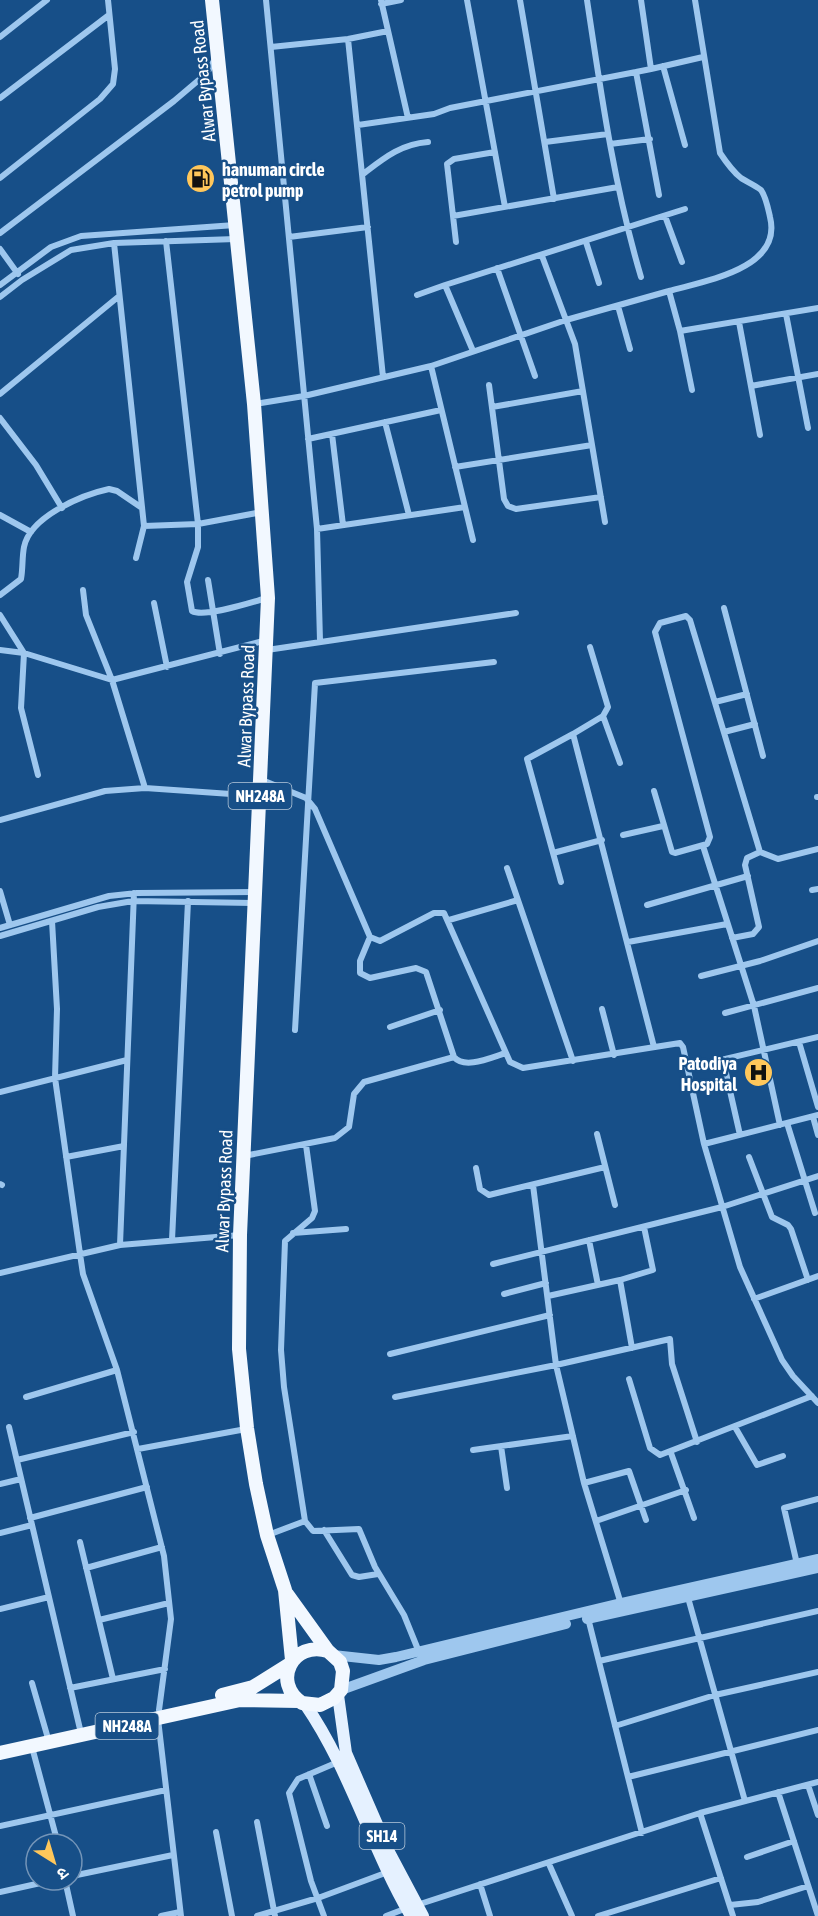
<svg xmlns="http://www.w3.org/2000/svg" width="818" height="1916" font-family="'Asap Condensed','Noto Sans Devanagari',sans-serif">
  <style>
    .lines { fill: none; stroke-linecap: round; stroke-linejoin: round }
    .minor { stroke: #9ec7ee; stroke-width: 6 }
    .tertiary { stroke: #9ec7ee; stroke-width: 10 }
    .primary { stroke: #e5f1ff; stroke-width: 12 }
    .trunk { stroke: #f2f8ff; stroke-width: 14 }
    .labels { text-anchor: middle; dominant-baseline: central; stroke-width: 5; stroke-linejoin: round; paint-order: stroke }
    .shield { fill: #174f88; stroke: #b9cadb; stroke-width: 1.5 }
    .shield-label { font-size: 16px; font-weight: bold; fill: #fff }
    .street-label { font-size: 18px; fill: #fff; stroke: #174f88 }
    .poi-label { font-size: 18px; font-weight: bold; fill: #fff; stroke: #174f88; text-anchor: start }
  </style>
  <rect width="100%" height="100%" fill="#174f88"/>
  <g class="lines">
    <!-- minor -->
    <path class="minor" d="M 266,0 L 317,529 L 320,641
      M 381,0 L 408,118
      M 467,0 L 505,207
      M 520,0 L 554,199
      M 587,0 C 601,93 614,186 641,277
      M 381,4 L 401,0
      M 0,37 L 47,0
      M 348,39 L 383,377
      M 271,47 L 348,39 L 388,31
      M 663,66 L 685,145
      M 651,69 L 703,57
      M 636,72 L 651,69 L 641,0
      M 0,98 L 109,15
      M 358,125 L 434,114 L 450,108 L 636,72 L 659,195
      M 545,142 L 608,134
      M 610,144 L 650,139
      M 363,174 C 384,158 401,144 428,142
      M 0,178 L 100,99 L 113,84 L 115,69 L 108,0
      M 453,216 L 618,187
      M 665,216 L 682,262
      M 0,233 L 174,101 L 207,73 L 215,59
      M 289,237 L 368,227
      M 166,241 L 198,524 L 198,547 L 187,582 L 192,611 C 205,618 252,602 267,598
      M 456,242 L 447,164 L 454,159 L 495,152
      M 586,242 L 599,283
      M 114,243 L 144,526 L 136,558
      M 0,249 L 18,274
      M 542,256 L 575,344 L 605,522
      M 497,268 L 535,376
      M 0,285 L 51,247 L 81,236 L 235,225
      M 669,291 C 704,281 783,269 770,217 C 768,208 766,197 761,190 C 755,185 747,182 741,178 C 732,171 726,162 720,153 L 695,0
      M 417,295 L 445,285
      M 0,297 L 22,280 L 71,250 L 114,243 L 236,239
      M 618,306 L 630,349
      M 786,314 L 808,428
      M 739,322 L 760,435
      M 680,331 L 692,390
      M 473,351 L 445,285 L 685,209
      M 431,366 L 473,540
      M 489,385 L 504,499 L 508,506 L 516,509 L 601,497
      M 751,386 L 818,374
      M 0,394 L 118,297
      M 255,404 L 304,396 L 431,366 L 566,320 L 669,291 L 680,331 L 818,308
      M 492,407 L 583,391
      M 0,418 L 36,465 L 62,508
      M 385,422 L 409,515
      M 332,434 L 343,525
      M 308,439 L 441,410
      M 455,467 L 592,445
      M 0,515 L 31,532
      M 144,526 L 198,524 L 262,512
      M 317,529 L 465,507
      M 208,580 L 220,654
      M 83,590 L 86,615 L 112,680 L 145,788
      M 0,595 L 21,579 C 23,568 22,557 24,547 C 30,517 81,495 109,489 L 117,491 L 142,508
      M 154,603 L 167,667
      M 724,608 L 763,756
      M 0,615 L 24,653 L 21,708 L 38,775
      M 590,647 L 608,707 L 603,716 L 573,734 L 654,1047
      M 0,650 L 24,653 L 112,680 L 267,640
      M 267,650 L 516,613
      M 715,702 L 747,694
      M 603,716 L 620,763
      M 724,732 L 755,724
      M 573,734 L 527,759 L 553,853 L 602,840
      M 262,780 L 306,798 L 315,809 L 370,937 L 380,941 L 434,913 L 444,913 L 506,1053
      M 654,791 L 672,852 L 675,853 L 707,844 L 710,837 L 655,632 L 660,623 L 686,616 L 690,620 L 760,852 L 747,858 L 745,865 L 759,927 L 753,934 L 732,938
      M 817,797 L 818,797
      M 0,820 L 105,791 L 145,788 L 259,796
      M 623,835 L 663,826
      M 703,846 L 754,1006 L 780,1125
      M 760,852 L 778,859 L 818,849
      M 553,853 L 561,882
      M 507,868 L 573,1061
      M 812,890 L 818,889
      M 0,891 L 10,925
      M 647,905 L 748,876
      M 449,920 L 518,900
      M 52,921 L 57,1009 L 55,1078 L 80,1254 L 83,1274 L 117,1370 L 164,1556 L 171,1619 L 159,1710
      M 0,928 L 109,896 L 137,893 L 255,892
      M 0,936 L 98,907 L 133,901 L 253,903
      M 370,937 L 360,961 L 360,973 L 370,978 L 416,968 L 426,972 L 454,1057
      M 628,942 L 727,924
      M 701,976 L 760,961 L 818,941
      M 602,1009 L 614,1055
      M 725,1013 L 818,988
      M 390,1027 L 440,1010
      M 295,1030 L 315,683 L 494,662
      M 799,1042 L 818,1107
      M 723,1060 L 740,1135
      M 687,1068 L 818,1037
      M 0,1092 L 127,1060
      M 813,1117 L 818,1135
      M 787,1123 L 815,1213
      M 597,1134 L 615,1205
      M 704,1144 L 818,1115
      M 244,1156 L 335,1138 L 349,1127 L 354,1094 L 364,1082 L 454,1057 C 465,1070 492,1057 506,1053 L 510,1062 L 523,1068 L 680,1043 L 683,1047 L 704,1144 L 740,1267 L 782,1360 L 793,1376 L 818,1403
      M 66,1157 L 124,1146
      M 749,1157 L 772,1217 L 788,1225 L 791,1229 L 808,1280
      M 476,1168 L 480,1189 L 489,1195 L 605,1167
      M 0,1184 L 2,1185
      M 533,1185 L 556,1365 L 584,1483 L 621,1604
      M 293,1233 L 346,1229
      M 172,1240 L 188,901
      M 589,1240 L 598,1285
      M 120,1245 L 134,893
      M 493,1264 L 722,1207 L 818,1176
      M 0,1273 L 120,1245 L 240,1235
      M 620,1280 L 632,1348
      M 504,1294 L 546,1283
      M 548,1296 L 620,1280 L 653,1270 L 644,1227
      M 754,1299 L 818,1276
      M 390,1354 L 550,1315
      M 629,1379 L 650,1448 L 660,1455 L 812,1396
      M 26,1397 L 117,1370
      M 395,1397 L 556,1365 L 670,1339 L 672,1364 L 697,1442
      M 9,1427 L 80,1729
      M 735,1427 L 757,1465 L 783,1456
      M 501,1446 L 507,1488
      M 138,1449 L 246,1429
      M 473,1450 L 573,1436
      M 671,1453 L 694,1518
      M 17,1460 L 134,1432
      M 584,1483 L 629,1471 L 646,1520
      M 0,1484 L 21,1479
      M 30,1518 L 147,1487
      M 305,1521 L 313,1531 L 359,1529 L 375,1567 L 404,1615 L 419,1652
      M 596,1521 L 686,1490
      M 324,1530 L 352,1575 L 359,1577 L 378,1574
      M 0,1533 L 32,1525
      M 268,1535 L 305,1521 L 284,1387 L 281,1350 L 285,1241 L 312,1218 L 315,1211 L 306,1145
      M 80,1542 L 113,1679
      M 797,1564 L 784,1508 L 818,1499
      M 86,1568 L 162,1547
      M 687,1594 L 745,1801
      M 0,1609 L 49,1597
      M 588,1618 L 642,1833
      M 99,1620 L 169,1603
      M 599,1661 L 818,1611
      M 32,1683 L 47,1735
      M 70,1688 L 165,1669
      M 158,1719 L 181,1916
      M 615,1726 L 715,1695 L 818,1672
      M 32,1747 L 58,1844
      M 309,1774 L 327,1826
      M 628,1777 L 818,1730
      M 808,1785 L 818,1815
      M 778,1792 L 818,1916
      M 700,1813 L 733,1916
      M 257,1822 L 275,1916
      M 0,1826 L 166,1790
      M 216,1832 L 232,1916
      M 747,1857 L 794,1841
      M 549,1864 L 572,1916
      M 72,1876 L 173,1855
      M 65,1880 L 73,1916
      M 480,1884 L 490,1916
      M 0,1892 L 54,1880
      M 417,1905 L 700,1813 L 818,1782
      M 730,1905 L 758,1902 L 808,1886
      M 161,1916 L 180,1912
      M 257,1916 L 318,1898 L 388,1872
      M 324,1916 L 311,1881 L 289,1793 L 298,1779 L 338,1762
      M 386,1916 L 407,1908
      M 598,1916 L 721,1878"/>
    <!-- tertiary -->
    <path class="tertiary" d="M 587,1619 L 818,1568
      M 333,1655 L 379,1660 L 396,1657 L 621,1603 L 818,1559
      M 341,1690 L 424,1660 L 566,1624"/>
    <!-- primary -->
    <path class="primary" d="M 338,1695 L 346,1753 L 389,1852 L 423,1916
      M 305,1704 C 350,1769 371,1848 411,1916"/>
    <!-- trunk -->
    <path class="trunk" d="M 212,0 L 254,404 L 268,598 L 240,1235 L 239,1349 L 247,1428 L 256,1484 L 267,1535 L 285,1590 L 292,1660
      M 287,1594 L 328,1651 L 340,1662 L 343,1671 L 341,1690 L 334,1698 L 320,1705 L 302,1703 C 271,1682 293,1640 328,1651
      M 222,1695 L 253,1687 L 290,1664
      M 0,1753 L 240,1700 L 299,1701"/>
  </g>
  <!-- icons -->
  <defs>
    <symbol id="fuel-disc" viewBox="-11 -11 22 22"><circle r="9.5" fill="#ffc75b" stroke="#174f88"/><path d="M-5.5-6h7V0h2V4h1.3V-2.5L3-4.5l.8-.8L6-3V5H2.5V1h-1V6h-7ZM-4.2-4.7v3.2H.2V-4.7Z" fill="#111"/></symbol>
    <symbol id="hospital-disc" viewBox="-11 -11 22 22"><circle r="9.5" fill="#ffc75b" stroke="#174f88"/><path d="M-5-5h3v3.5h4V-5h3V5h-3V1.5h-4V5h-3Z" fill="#111"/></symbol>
  </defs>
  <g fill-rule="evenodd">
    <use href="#fuel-disc" x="184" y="162" width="33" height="33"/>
    <use href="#hospital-disc" x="742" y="1056" width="33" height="33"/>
  </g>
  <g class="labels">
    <!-- shield labels -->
    <g class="shield">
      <rect x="228.5" y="783" width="63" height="26" rx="4.5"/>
      <rect x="95.5" y="1713" width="63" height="26" rx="4.5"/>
      <rect x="359.5" y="1823" width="45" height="26" rx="4.5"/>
    </g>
    <g class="shield-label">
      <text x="260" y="796">NH248A</text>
      <text x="127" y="1726">NH248A</text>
      <text x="382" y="1836">SH14</text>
    </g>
    <!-- street labels -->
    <g class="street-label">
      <text transform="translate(203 81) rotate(-96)">Alwar Bypass Road</text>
      <text transform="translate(246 706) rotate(-88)">Alwar Bypass Road</text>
      <text transform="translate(224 1191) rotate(-88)">Alwar Bypass Road</text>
    </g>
    <!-- poi labels -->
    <g class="poi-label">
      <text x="222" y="169">hanuman circle<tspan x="222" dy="21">petrol pump</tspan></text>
      <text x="737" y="1063" text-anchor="end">Patodiya<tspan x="737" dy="21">Hospital</tspan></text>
    </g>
  </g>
  <!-- north arrow -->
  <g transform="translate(54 1862) rotate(143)"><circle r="28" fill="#174f88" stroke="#7495b8" stroke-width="1.5"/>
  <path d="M0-4.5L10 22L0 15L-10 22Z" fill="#ffc75b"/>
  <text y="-9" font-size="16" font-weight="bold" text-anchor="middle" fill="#ffffff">उ</text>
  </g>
</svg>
